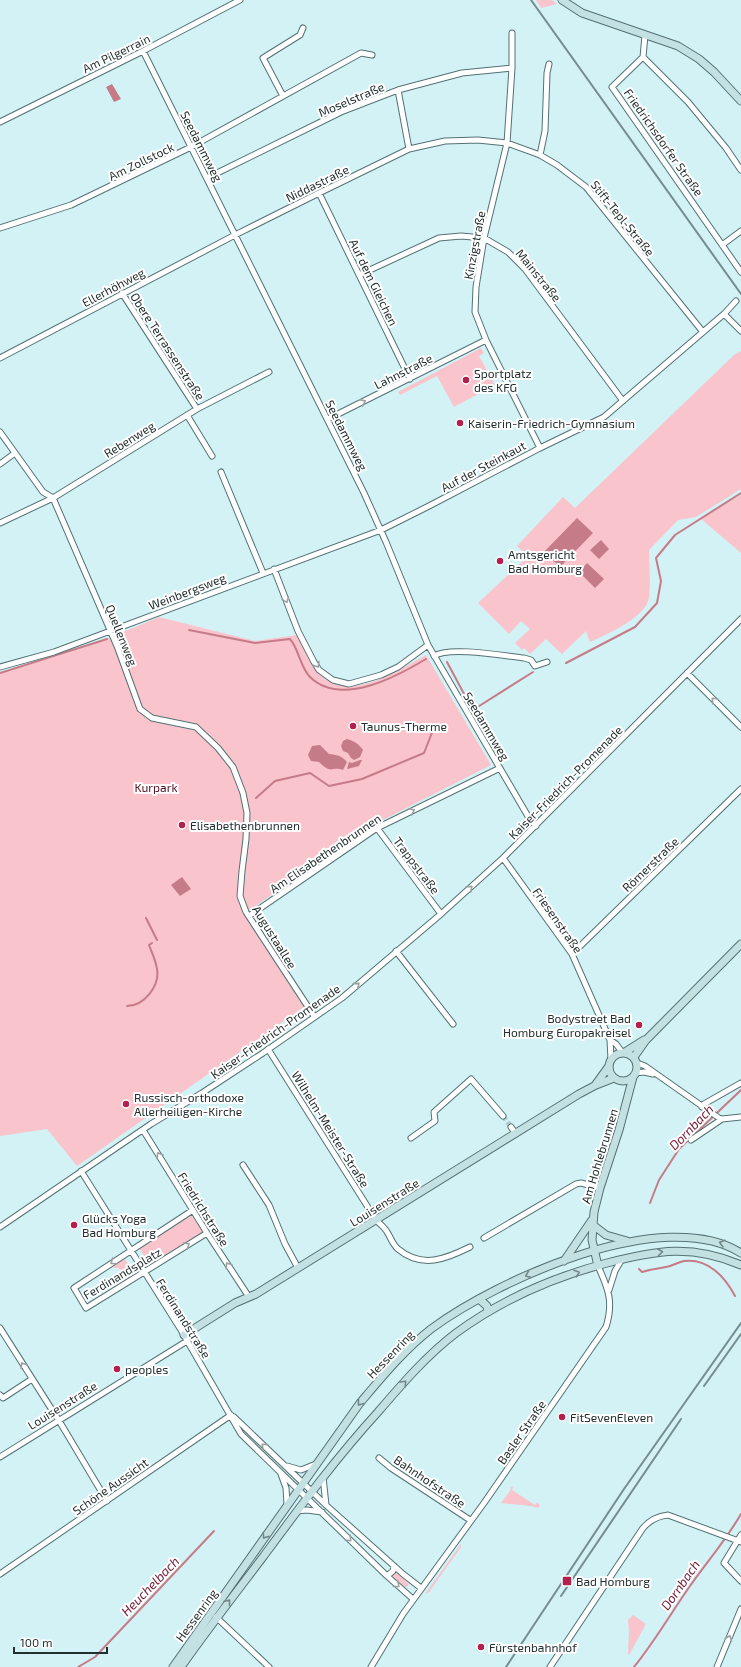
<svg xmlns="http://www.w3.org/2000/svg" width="741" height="1667" font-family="'Exo 2',sans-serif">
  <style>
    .green { fill: #f9c4cb }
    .water { fill: #c57c88 }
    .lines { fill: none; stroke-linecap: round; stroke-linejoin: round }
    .stream { stroke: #c57c88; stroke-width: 2 }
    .street-tunnel { stroke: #afcbcd; stroke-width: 5; stroke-dasharray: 5 2.5; stroke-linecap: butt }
    .street-casing { stroke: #547174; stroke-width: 7 }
    .secondary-casing { stroke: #547174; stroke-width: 9 }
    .street { stroke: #fff; stroke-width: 5 }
    .secondary { stroke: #c3e0e3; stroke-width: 7 }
    .rail { stroke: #768c8e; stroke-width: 2 }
    .oneway { stroke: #9ca1a1 }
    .oneway2 { stroke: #728789 }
    .poi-dot { fill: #b2204e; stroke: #fff; stroke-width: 1.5 }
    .labels { text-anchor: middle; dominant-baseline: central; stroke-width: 4; stroke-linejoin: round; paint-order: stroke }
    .street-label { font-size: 12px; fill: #222e2f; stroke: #fff }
    .poi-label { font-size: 12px; fill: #222e2f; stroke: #fff; text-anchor: start }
    .park-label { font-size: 12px; fill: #500e21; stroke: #fff }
    .water-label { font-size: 13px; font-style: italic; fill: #772037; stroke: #fff }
  </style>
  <rect width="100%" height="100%" fill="#d2f2f5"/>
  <!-- green -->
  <path class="green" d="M 536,0 L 552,0 L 557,4 L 541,8 Z
    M 481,348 L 484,353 L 479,356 L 495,385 L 454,407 L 437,376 L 400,395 L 398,392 Z
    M 741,351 L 741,489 L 696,517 L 678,520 L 649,550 C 649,565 651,582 649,597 C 646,618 607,634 590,642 L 586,631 L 562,654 L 546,639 L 530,654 L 524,648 L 522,650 L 515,643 L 530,629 L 521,621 L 509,634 L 478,603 L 528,556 L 517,546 L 563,497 L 575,508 L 734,355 Z
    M 741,495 L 741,553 L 700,518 Z
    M 159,617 L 255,641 L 297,635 C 303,646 310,664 318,673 C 349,704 396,671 426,655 L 491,765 L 373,825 L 244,914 L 304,1007 L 77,1166 L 47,1129 L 0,1136 L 0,672 C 55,659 108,639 159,617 Z
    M 191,1215 L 203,1232 L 150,1265 L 139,1248 Z
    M 125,1259 L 133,1274 L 122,1281 L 120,1278 L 122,1273 L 119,1268 L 114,1268 L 113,1266 Z
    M 511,1487 L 513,1487 L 512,1490 L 535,1505 L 537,1502 L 540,1506 L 537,1508 L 531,1506 L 501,1503 L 510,1491 Z
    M 461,1544 L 461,1547 L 429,1592 L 425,1594 Z
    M 395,1571 L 409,1584 L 406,1588 L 392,1576 Z
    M 633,1615 L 646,1624 L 629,1655 L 628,1654 L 629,1632 L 628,1620 Z"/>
  <!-- water -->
  <path class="water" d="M 112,84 L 121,99 L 114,102 L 106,87 Z
    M 577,518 L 593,533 L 560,567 L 544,552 Z
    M 601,540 L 609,549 L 599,559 L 590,550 Z
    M 587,563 L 604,579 L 595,588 L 579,572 Z
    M 347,739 C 354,741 359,744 363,750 L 360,757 L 354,760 L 351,758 L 348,753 L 343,751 L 341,746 L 343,741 Z
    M 320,745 L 329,754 C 337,755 341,755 347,762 L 343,770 C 331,766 332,775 319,762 L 311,761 L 308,755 L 312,746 Z
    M 360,760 L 362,760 L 359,766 L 347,769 L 349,762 L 352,763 Z
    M 182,877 L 191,889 L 180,896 L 171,885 Z"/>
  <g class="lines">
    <!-- stream -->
    <path class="stream" d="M 189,630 L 255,643 L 290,639 C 299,649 300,667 310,677 C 341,707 396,677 426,659
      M 447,662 L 470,705 L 476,708 L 533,672
      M 566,663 L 635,627 L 657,603 L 661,581 L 656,558 L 675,535 L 741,493
      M 0,673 L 107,639
      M 256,798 L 275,781 L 310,773 L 329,786 L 362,779 L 424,753 L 433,730 L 436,728
      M 146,918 L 157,940
      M 127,1006 C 144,1006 160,986 157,969 C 156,961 152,953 149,945 L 152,943
      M 650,1203 L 659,1180 L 679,1149 L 741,1090
      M 639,1269 L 642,1272 C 651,1269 658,1269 666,1267 C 673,1266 678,1262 684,1261 C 708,1258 725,1277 735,1296
      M 78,1667 L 95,1657 L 214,1531
      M 634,1667 C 655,1641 671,1613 690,1586 C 707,1562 726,1540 741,1514"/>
    <!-- street-tunnel -->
    <path class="street-tunnel" d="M 503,1116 L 511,1127"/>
    <defs>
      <path id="street" d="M 512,33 L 512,68 L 507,143 L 484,238 L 476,287 L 475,312 L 486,340 L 540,448
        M 645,35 L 643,57 L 612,87 L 741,272
        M 143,51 L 364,493 L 386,542 L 428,645 L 529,818 L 536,826
        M 643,57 L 688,102 L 726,148 L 741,170
        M 398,90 L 409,149
        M 283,96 L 263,58 L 300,35 L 303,28
        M 0,122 L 143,51 L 240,0
        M 540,155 L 545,131 L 547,73 L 549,64
        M 207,178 L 341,112 L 398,90 L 462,73 L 512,68
        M 319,193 L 410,379
        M 0,228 L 71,205 L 191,147 L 361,53 L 372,55
        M 722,245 L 741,231
        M 359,275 L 439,238 L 461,236 L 484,238 L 508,252 L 525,269 L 623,401
        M 122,293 L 197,409
        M 724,314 L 741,331
        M 0,358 L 235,235 L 319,193 L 409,149 L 445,141 L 478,140 L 507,143 L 540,155 L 557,165 L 586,187 L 703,332
        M 187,415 L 212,456
        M 328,419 L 486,340
        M 0,432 L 43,492 L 53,498 L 117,646 L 140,709 L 152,718 L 196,727 L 218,748 L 233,767 L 243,793 L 247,813 L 246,839 L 242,871 L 240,896 L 246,912 L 314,1016
        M 0,464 L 15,453
        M 221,472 L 263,573
        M 0,523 L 53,498 L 197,409 L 269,372
        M 274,569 L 298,631 L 314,662 L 319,670 L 333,680 L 349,684 L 381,675 L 398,667 L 428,645
        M 434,656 C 449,646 505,656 524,658 L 531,660 L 535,666 L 547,662
        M 0,667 L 54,652 L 381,530 L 429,506 L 540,448 L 604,417 L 724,314 L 736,301
        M 687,673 L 741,727
        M 377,828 L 441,914
        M 503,858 L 572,954 L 610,1040 L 611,1059
        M 249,916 L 377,828 L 500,768
        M 396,951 L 453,1024
        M 572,954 L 741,789
        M 610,1040 L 616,1044 L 622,1052
        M 268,1049 L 376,1220 C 379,1223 382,1225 385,1229 C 390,1235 392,1244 398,1249 C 422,1269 446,1259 470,1247
        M 637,1063 L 645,1066 L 719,1118 L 722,1119 L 741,1117
        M 636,1073 L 644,1072 L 653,1074
        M 702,1107 L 704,1104 L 741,1083
        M 511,1127 L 516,1134
        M 143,1130 L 207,1233 L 249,1297
        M 411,1138 L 435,1121 L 434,1112 L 471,1079 L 503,1116
        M 691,1140 L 722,1119
        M 243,1165 L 269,1205 L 285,1244 L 298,1268
        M 81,1171 L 181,1330 L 241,1434 L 387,1576 L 413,1599
        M 193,1210 L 74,1288 L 86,1308 L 207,1233
        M 0,1227 L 151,1124 L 202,1093 L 263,1053 L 342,998 L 441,914 L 503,858 L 741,619
        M 484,1238 L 576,1184 L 581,1183 L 600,1188
        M 609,1290 L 615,1271 L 622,1259
        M 0,1328 L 61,1424 L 107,1501
        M 0,1395 L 3,1398 L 32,1379
        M 234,1417 L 327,1506 L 403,1574 L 421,1588
        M 0,1457 L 187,1341
        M 379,1458 L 391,1468 L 470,1520
        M 287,1466 L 301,1470 L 316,1464
        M 281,1474 L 286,1488 L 287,1504
        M 323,1477 L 326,1505
        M 297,1511 L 307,1510 L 322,1512
        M 741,1535 L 724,1563 L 741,1581
        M 0,1574 L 231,1415
        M 387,1576 L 393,1571 L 394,1566
        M 216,1617 L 269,1667
        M 371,1667 L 403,1614 L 484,1503 L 606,1327 C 614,1302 608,1288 598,1266
        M 550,1667 L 643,1528 C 650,1520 657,1516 668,1515 L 741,1542
        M 717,1667 L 741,1609"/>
      <path id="secondary" d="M 562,0 L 582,13 L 678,46 L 699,59 L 714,72 L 741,101
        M 625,1052 L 644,1040
        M609 1067a14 14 0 1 1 28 0a14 14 0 1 1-28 0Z
        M 634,1057 L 646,1040 L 741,944
        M 596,1084 L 609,1066
        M 593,1225 L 606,1235 L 627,1241
        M 564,1261 L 592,1220
        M 598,1266 L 592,1240 L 594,1212 L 600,1188 L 619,1130 L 633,1077
        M 479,1299 L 487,1306 L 488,1312
        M 184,1335 L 235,1303 L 256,1294 L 298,1268 L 579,1094 L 596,1085 L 614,1078
        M 173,1667 L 360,1403 C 382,1377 404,1350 431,1329 C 497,1280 664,1204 741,1253
        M 181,1667 C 207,1630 235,1594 263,1557 C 300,1507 336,1458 378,1412 C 402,1384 427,1355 456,1333 C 501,1300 554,1277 607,1263 C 657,1250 692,1244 741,1265"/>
    </defs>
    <!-- street casing -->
    <use href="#street" class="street-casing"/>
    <!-- secondary casing -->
    <use href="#secondary" class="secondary-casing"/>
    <!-- street -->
    <use href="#street" class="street"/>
    <!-- secondary -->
    <use href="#secondary" class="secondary"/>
    <!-- rail -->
    <path class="rail" d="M 531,0 L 741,294
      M 704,1386 L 741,1334
      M 561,1596 L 681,1419
      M 506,1667 L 624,1489 L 741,1323"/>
  </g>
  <!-- one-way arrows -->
  <defs><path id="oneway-chevron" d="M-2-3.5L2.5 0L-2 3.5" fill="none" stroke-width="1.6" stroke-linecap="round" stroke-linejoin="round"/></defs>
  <g class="oneway">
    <use href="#oneway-chevron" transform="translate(363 402) rotate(-26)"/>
    <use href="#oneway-chevron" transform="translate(286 600) rotate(69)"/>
    <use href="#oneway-chevron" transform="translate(317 665) rotate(58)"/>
    <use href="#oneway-chevron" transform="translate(714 700) rotate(-135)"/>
    <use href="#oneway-chevron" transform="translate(412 811) rotate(-26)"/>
    <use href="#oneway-chevron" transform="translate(470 888) rotate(-42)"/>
    <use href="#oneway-chevron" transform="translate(357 985) rotate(-40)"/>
    <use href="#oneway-chevron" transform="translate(159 1155) rotate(-121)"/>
    <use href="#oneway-chevron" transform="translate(187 1245) rotate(-32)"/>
    <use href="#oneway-chevron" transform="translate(113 1262) rotate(146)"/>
    <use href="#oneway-chevron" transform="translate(228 1265) rotate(-123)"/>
    <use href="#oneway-chevron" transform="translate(23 1365) rotate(-122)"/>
    <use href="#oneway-chevron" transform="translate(264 1446) rotate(-137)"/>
    <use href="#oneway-chevron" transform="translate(349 1539) rotate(45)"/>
    <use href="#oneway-chevron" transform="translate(397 1585) rotate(43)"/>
    <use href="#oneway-chevron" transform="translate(729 1638) rotate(-67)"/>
  </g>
  <g class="oneway2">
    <use href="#oneway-chevron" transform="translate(722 1243) rotate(-164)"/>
    <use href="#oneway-chevron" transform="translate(660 1252) rotate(-7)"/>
    <use href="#oneway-chevron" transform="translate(577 1273) rotate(-19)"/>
    <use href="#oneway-chevron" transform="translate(528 1275) rotate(158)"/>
    <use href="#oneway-chevron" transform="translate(404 1383) rotate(-47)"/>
    <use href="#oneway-chevron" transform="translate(360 1403) rotate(128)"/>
    <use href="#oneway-chevron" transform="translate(265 1536) rotate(125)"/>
    <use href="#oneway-chevron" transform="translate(228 1602) rotate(-52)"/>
  </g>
  <!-- markers -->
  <g class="poi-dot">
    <circle cx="466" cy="380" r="4"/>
    <circle cx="460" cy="423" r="4"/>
    <circle cx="500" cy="561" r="4"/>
    <circle cx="353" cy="726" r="4"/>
    <circle cx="182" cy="825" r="4"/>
    <circle cx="639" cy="1025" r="4"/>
    <circle cx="126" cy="1104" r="4"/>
    <circle cx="74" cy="1225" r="4"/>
    <circle cx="117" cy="1369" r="4"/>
    <circle cx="562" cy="1417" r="4"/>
    <rect x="562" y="1576" width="10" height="10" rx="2"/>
    <circle cx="481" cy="1647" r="4"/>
  </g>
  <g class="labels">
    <!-- street labels -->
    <g class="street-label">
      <text transform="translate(116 53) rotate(-26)">Am Pilgerrain</text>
      <text transform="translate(351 99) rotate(-23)">Moselstraße</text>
      <text transform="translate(664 142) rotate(55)">Friedrichsdorfer Straße</text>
      <text transform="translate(202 146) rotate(63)">Seedammweg</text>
      <text transform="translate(141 161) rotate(-26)">Am Zollstock</text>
      <text transform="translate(317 183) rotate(-26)">Niddastraße</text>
      <text transform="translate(623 218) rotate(51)">Stift-Tepl-Straße</text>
      <text transform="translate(474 245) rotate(-79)">Kinzigstraße</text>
      <text transform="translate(539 275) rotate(51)">Mainstraße</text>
      <text transform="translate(374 282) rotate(64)">Auf dem Gleichen</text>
      <text transform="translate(113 287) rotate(-28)">Ellerhöhweg</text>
      <text transform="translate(168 346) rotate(57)">Obere Terrassenstraße</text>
      <text transform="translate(403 371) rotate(-27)">Lahnstraße</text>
      <text transform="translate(347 435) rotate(63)">Seedammweg</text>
      <text transform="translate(129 439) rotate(-32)">Rebenweg</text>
      <text transform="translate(483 466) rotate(-28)">Auf der Steinkaut</text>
      <text transform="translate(187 591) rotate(-21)">Weinbergsweg</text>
      <text transform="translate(122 635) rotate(68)">Quellenweg</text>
      <text transform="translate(487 726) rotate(59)">Seedammweg</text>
      <text transform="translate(565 782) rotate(-45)">Kaiser-Friedrich-Promenade</text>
      <text transform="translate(325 853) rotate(-34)">Am Elisabethenbrunnen</text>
      <text transform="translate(650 864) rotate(-44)">Römerstraße</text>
      <text transform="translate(417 865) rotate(53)">Trappstraße</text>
      <text transform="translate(558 920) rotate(55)">Friesenstraße</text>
      <text transform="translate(275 937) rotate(58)">Augustaallee</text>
      <text transform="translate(275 1031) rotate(-35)">Kaiser-Friedrich-Promenade</text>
      <text transform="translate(331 1129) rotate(58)">Wilhelm-Meister-Straße</text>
      <text transform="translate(599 1156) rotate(-73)">Am Hohlebrunnen</text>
      <text transform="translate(384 1202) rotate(-32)">Louisenstraße</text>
      <text transform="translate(204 1209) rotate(58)">Friedrichstraße</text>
      <text transform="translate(122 1273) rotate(-31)">Ferdinandsplatz</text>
      <text transform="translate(184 1318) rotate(58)">Ferdinandstraße</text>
      <text transform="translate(390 1354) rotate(-46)">Hessenring</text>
      <text transform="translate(62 1405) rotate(-32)">Louisenstraße</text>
      <text transform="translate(521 1432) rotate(-55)">Basler Straße</text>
      <text transform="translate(430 1481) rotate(34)">Bahnhofstraße</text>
      <text transform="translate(110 1486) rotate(-35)">Schöne Aussicht</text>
      <text transform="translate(196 1615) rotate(-54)">Hessenring</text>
    </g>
    <!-- poi labels -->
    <g class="poi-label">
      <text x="474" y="373">Sportplatz<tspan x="474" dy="14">des KFG</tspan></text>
      <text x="468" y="423">Kaiserin-Friedrich-Gymnasium</text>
      <text x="508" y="554">Amtsgericht<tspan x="508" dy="14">Bad Homburg</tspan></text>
      <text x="361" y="726">Taunus-Therme</text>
      <text x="190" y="825">Elisabethenbrunnen</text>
      <text x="631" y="1018" text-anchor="end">Bodystreet Bad<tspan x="631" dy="14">Homburg Europakreisel</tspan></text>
      <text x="134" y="1097">Russisch-orthodoxe<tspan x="134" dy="14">Allerheiligen-Kirche</tspan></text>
      <text x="82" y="1218">Glücks Yoga<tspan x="82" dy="14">Bad Homburg</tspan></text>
      <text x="125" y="1369">peoples</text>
      <text x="570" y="1417">FitSevenEleven</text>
      <text x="576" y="1581">Bad Homburg</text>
      <text x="489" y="1647">Fürstenbahnhof</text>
    </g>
    <!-- park labels -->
    <g class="park-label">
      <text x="156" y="787">Kurpark</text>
    </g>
    <!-- water labels -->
    <g class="water-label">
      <text transform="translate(691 1127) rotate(-46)">Dornbach</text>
      <text transform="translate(680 1585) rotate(-55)">Dornbach</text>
      <text transform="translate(150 1586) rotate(-46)">Heuchelbach</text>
    </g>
  </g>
  <!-- scale -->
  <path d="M14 1647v6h93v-6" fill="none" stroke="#222e2f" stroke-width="2"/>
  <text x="20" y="1647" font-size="12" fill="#222e2f" stroke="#ffffff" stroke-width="3" paint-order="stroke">100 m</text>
</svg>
